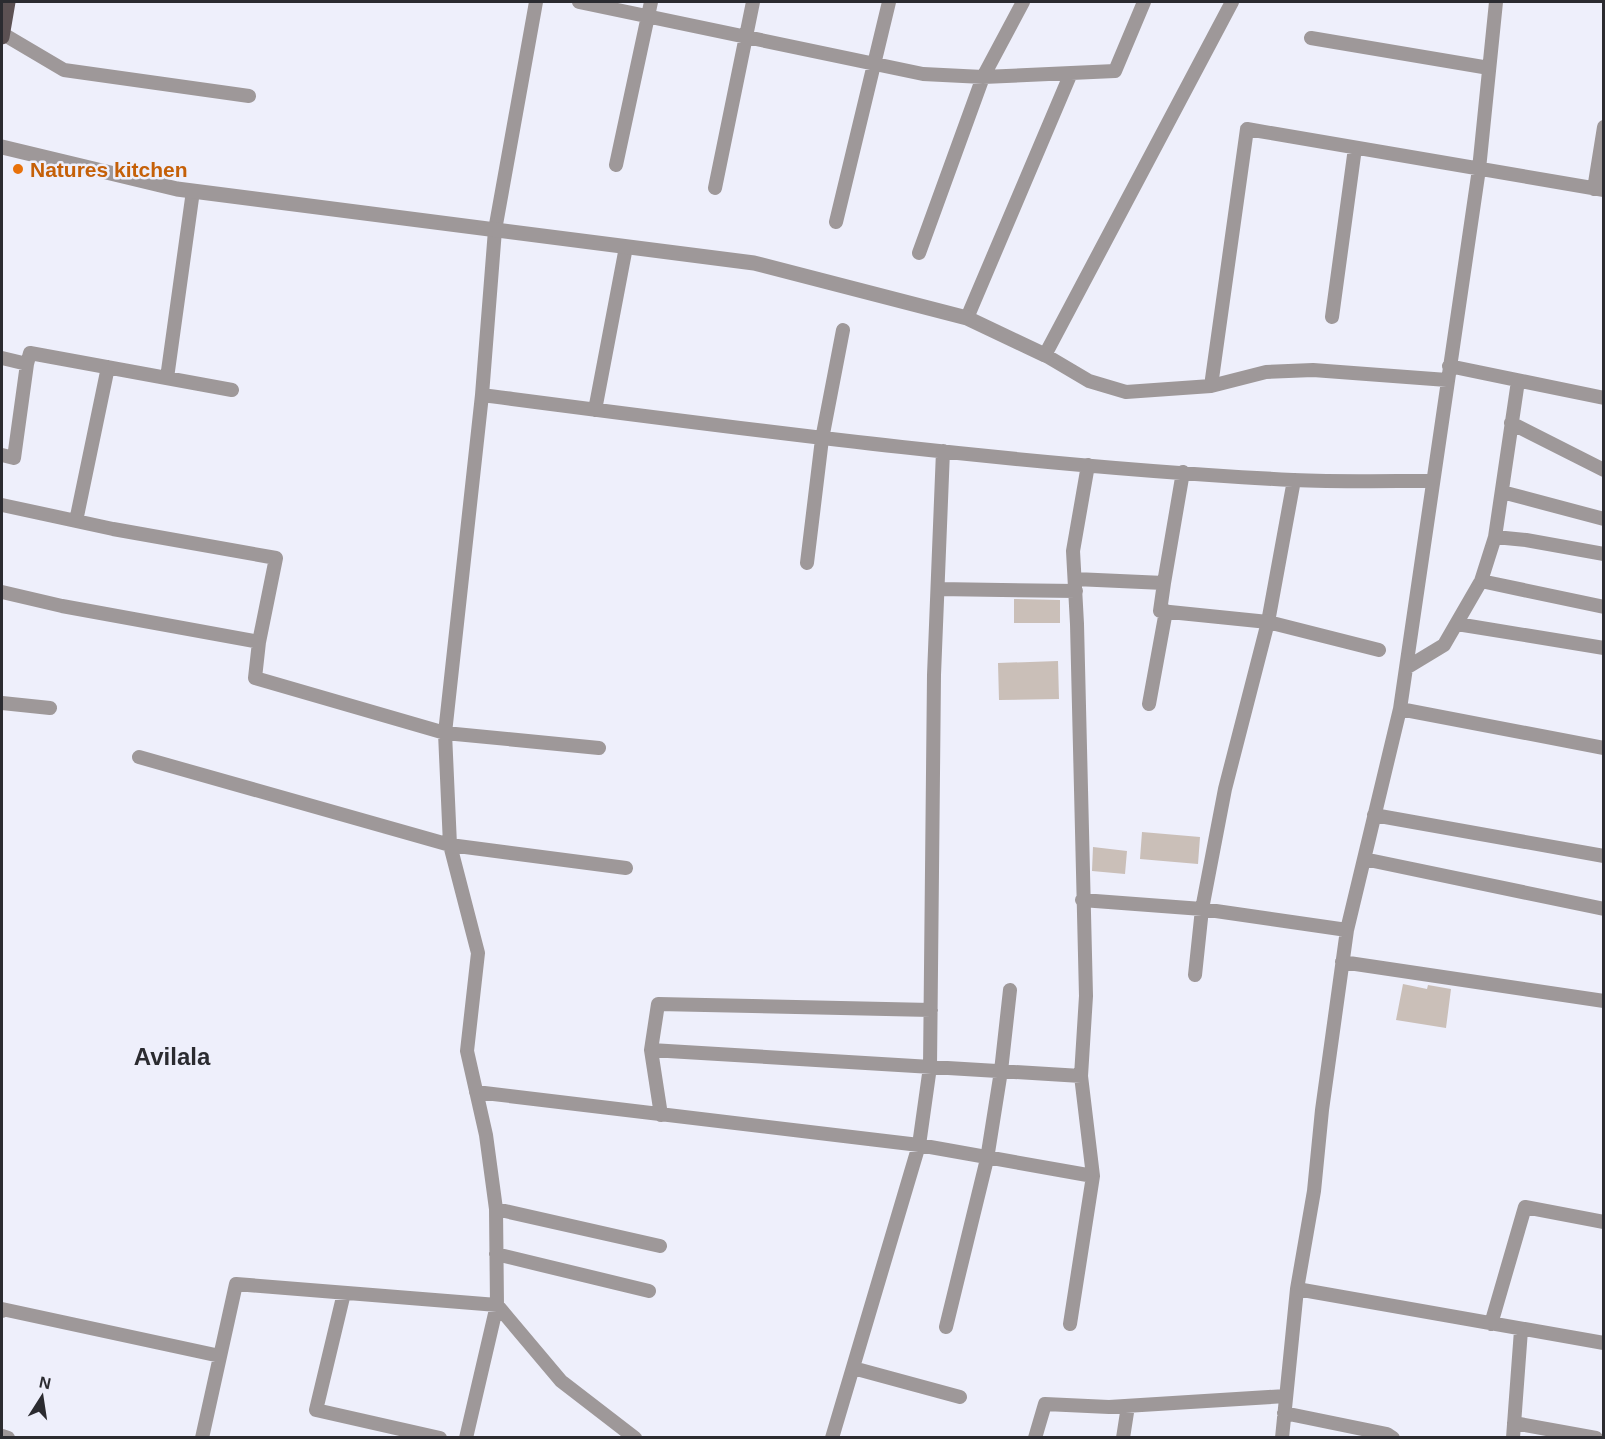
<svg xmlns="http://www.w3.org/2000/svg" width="1605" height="1439" font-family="Arial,sans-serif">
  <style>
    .building { fill: #cabfb8 }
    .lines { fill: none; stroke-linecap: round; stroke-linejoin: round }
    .minor { stroke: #9e9899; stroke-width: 14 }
    .tertiary { stroke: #9e9899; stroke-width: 15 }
    .primary { stroke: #5c5153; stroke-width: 15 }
    .food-dot { fill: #e8710a; stroke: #eeeffb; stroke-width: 2 }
    .labels { text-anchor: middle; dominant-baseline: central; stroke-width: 5; stroke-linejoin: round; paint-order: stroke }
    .food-label { font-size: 21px; font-weight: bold; fill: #c56008; stroke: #eeeffb; text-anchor: start }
    .quarter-label { font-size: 24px; font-weight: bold; fill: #2b2b30; stroke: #eeeffb }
  </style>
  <rect width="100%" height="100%" fill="#eeeffb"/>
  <!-- building -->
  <path class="building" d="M 1014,599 L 1060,600 L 1060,623 L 1014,623 Z
    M 1058,661 L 1059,699 L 999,700 L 998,663 Z
    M 1142,832 L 1200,837 L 1198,864 L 1140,859 Z
    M 1093,847 L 1127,851 L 1125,874 L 1092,871 Z
    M 1403,984 L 1427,989 L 1428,985 L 1451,989 L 1446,1028 L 1396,1020 Z"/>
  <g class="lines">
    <!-- minor -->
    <path class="minor" d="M 579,2 L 923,74 L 983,77 L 1115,71 L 1144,2
      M 1232,2 L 1045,355 L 1089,381 L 1126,392 L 1211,386 L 1266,372 L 1313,370 L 1447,380
      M 3,34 L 64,70 L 249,96
      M 1311,38 L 1489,68
      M 616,165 L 651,2
      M 715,188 L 753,2
      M 1594,189 L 1604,127
      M 836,222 L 889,2
      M 919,253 L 983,77 L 1023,2
      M 1332,317 L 1355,148
      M 967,318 L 1071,73
      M 2,358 L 27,364 L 14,458 L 2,455
      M 27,364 L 30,353 L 232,390
      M 1449,366 L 1604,398
      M 167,378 L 193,191
      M 1211,386 L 1247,129 L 1604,190
      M 482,395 C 751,430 1021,466 1293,480 C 1339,482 1386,481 1432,481
      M 595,410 L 626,247
      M 1511,423 L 1604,470
      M 1502,492 L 1604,519
      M 2,505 L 113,529 L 276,558 L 259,642 L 255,678 L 445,733 L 599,748
      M 76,521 L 108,367
      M 1495,537 L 1526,540 L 1604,554
      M 807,563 L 822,439 L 843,330
      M 1075,579 L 1164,583 L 1160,611 L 1268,622 L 1379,650
      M 1481,581 L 1604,607
      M 1164,583 L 1183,472
      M 938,589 L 1076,591
      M 2,592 L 62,606 L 259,642
      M 1457,624 L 1604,648
      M 1406,668 L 1444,645 L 1481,581 L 1495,537 L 1518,381
      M 2,703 L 50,708
      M 1149,704 L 1166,611
      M 1400,709 L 1604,748
      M 139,757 L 450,845 L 626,868
      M 1374,815 L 1604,856
      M 1364,859 L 1604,909
      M 1082,900 L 1202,909 L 1347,930
      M 1342,962 L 1604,1001
      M 1195,975 L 1202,909 L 1225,789 L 1268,622 L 1294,480
      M 651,1050 L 658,1004 L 931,1010
      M 476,1092 L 919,1145 L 1093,1176
      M 661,1115 L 651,1050 L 1081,1076
      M 496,1209 L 660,1246
      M 496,1254 L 649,1291
      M 1297,1289 L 1604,1343
      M 344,1293 L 316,1410 L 440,1438
      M 2,1311 L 2,1309 L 220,1356
      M 1070,1324 L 1093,1176 L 1081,1076 L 1086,996 L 1077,624 L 1073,551 L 1088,465
      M 1491,1324 L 1525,1207 L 1604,1222
      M 946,1327 L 987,1159 L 1001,1071 L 1010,990
      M 853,1368 L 960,1397
      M 1284,1413 L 1387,1434 L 1393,1438
      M 1514,1423 L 1596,1438
      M 2,1436 L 8,1438
      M 202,1438 L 236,1284 L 497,1305 L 561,1381 L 635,1438
      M 466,1438 L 497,1305 L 496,1209 L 486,1135 L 467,1051 L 478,953 L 450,845 L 445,733 L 482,395 L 495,230 L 536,2
      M 832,1438 L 919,1145 L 930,1067 L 934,675 L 943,451
      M 1035,1438 L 1045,1404 L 1109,1407 L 1286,1396
      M 1123,1438 L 1128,1406
      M 1282,1438 L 1297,1289 L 1314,1191 L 1322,1110 L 1347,930 L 1400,709 L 1479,169 L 1496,2
      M 1513,1438 L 1521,1330"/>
    <!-- tertiary -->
    <path class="tertiary" d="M 2,147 L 177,189 L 754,263 L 967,318 L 1045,355"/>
    <!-- primary -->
    <path class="primary" d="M 2,37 L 8,2"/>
  </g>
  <!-- markers -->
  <circle class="food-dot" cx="18" cy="169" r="6"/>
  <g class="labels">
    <!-- food labels -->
    <g class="food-label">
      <text x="30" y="169">Natures kitchen</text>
    </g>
    <!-- quarter labels -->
    <g class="quarter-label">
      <text x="172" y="1056">Avilala</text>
    </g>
  </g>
  <!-- border -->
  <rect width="1605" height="1439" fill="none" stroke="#2b2b30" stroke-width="6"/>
  <!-- north arrow -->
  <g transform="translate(42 1397) rotate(12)" stroke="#eeeffb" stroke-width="4.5" paint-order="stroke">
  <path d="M0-4.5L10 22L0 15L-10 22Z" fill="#2b2b30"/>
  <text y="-9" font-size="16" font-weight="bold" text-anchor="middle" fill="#2b2b30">N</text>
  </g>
</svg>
